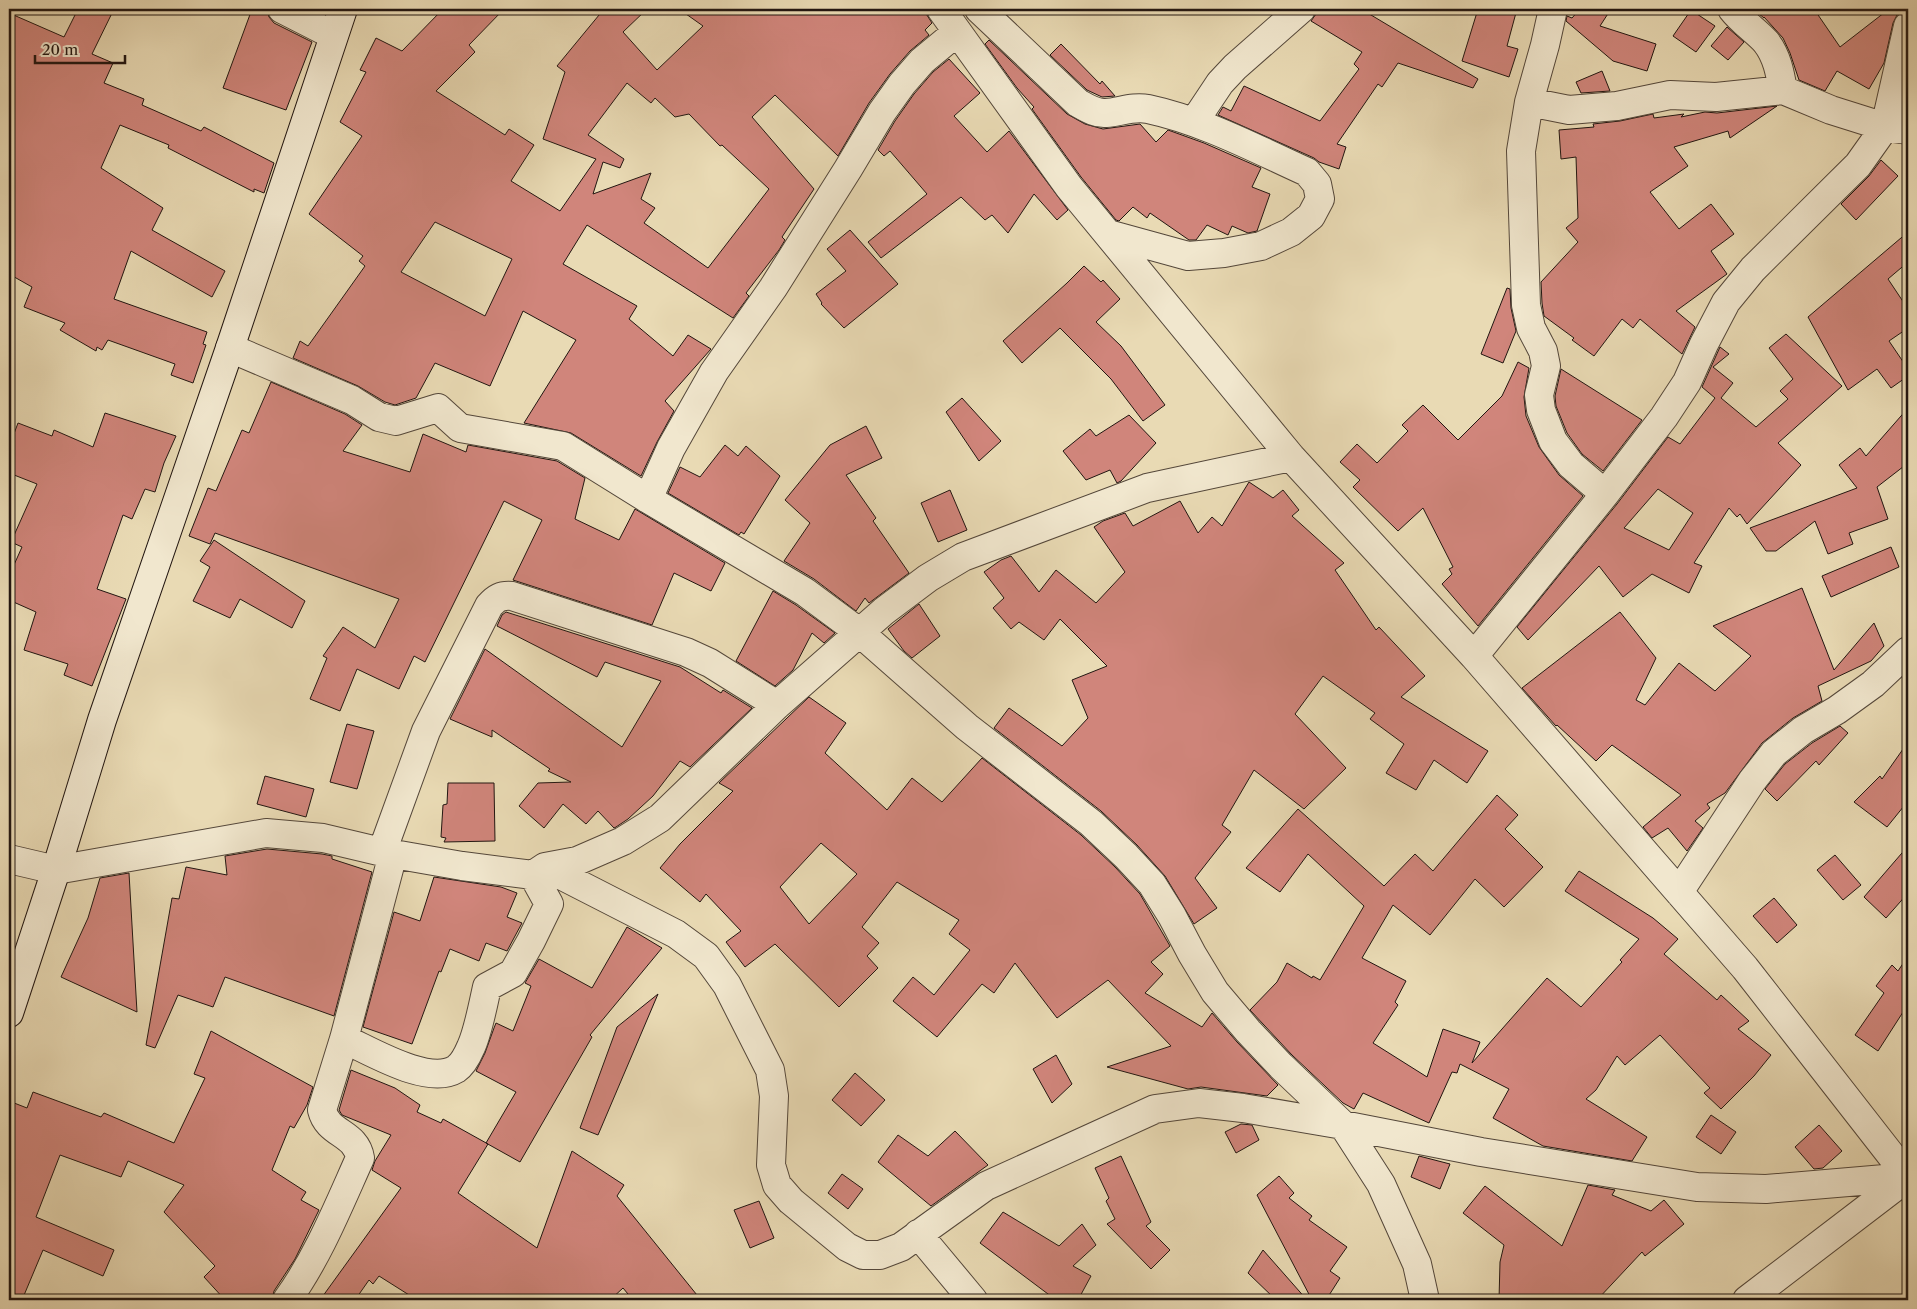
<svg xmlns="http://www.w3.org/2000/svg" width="1917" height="1309" font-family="'Libre Caslon Text',serif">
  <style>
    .building { fill: #d0857b; stroke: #221611; fill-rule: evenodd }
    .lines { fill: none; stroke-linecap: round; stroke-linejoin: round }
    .street-casing { stroke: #54473a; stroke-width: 30 }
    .secondary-casing { stroke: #221611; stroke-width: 30 }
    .street { stroke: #f1e7ce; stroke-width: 28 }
    .secondary { stroke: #f1e7ce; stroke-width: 28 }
  </style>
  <rect width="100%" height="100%" fill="#e9dab4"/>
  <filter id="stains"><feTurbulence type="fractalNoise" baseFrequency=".004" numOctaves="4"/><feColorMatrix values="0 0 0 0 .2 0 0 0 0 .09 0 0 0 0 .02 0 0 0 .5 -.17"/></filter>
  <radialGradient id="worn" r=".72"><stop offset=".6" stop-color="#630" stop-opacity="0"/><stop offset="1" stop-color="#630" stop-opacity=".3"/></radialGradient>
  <!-- building -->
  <path class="building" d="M 78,9 L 114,9 L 92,54 L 113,63 L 104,83 L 144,99 L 142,105 L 201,131 L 204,127 L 274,163 L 264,193 L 254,189 L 254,192 L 168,148 L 169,145 L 120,125 L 101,168 L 163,208 L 152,230 L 225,271 L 212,297 L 131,251 L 114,299 L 207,332 L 203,344 L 206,345 L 193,383 L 171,375 L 175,364 L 108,340 L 102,350 L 97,347 L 96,351 L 60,330 L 65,323 L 24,307 L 32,287 L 9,274 L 9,13 L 64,37 Z
    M 252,9 L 267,9 L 269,17 L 274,23 L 312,42 L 286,110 L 223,88 Z
    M 443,9 L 504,9 L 469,45 L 475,52 L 436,91 L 505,135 L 509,129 L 534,145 L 511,181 L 560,211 L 596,159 L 543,139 L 565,72 L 557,66 L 604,9 L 647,9 L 623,32 L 657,70 L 703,26 L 679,9 L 923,9 L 932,23 L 925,30 L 929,35 L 910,51 L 890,74 L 869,103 L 838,156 L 775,95 L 752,117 L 814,189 L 782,237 L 785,240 L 779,250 L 746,293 L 749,296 L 733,318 L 587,225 L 563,264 L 637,306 L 629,319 L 673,356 L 688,335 L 711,349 L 665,401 L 674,411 L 657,442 L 641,476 L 571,433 L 524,423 L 576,340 L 523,311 L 490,386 L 435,363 L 416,398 L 395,405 L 385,402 L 358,386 L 293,358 L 300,341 L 308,346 L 365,266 L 359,261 L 363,256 L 309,214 L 362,136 L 340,122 L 366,72 L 360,70 L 376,38 L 402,51 ZM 627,83 L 651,103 L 655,98 L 675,117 L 689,114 L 720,146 L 722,145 L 769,189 L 708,268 L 644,223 L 655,208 L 641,199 L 651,173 L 593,194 L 603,162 L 620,168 L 624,159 L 588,135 ZM 435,222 L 512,259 L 485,316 L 401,272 Z
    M 1316,9 L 1361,9 L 1478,79 L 1473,88 L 1398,63 L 1382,87 L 1378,84 L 1337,144 L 1346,147 L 1339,169 L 1319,162 L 1314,158 L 1218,115 L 1223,107 L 1231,111 L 1244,86 L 1320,121 L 1359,69 L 1354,64 L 1362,52 L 1311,21 L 1316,14 Z
    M 1478,9 L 1517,9 L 1507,46 L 1518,49 L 1509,77 L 1462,61 Z
    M 1580,9 L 1611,9 L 1600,26 L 1656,44 L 1647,71 L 1613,61 L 1566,21 L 1567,16 L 1572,18 Z
    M 1753,9 L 1814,9 L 1840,47 L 1889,9 L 1900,9 L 1893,23 L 1884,63 L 1869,89 L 1837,71 L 1825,91 L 1799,80 L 1790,53 L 1783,38 L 1764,17 L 1764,18 Z
    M 1691,10 L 1715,26 L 1696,52 L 1673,36 Z
    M 1727,27 L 1744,42 L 1728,60 L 1711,46 Z
    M 989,40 L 1067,114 L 1085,124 L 1103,129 L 1140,124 L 1156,142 L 1168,130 L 1204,143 L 1261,168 L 1252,187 L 1270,194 L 1257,231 L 1248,233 L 1232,226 L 1228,235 L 1207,225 L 1196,240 L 1189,240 L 1150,213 L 1147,218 L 1133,207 L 1119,221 L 1116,220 L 1081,177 L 1032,109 L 1034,107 L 1017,88 L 985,44 Z
    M 1061,44 L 1100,84 L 1102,81 L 1115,96 L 1102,97 L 1087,90 L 1050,55 Z
    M 949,59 L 980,93 L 954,116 L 987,152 L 1009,131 L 1068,210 L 1057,220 L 1034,194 L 1008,233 L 992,215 L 985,220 L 961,197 L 881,258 L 868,242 L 927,194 L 890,151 L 884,156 L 878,150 L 895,121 L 914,94 L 933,72 Z
    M 1602,71 L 1610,91 L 1581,93 L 1576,82 Z
    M 1777,106 L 1730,138 L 1728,131 L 1674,147 L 1688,166 L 1650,192 L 1679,229 L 1711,204 L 1734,234 L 1711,251 L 1727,274 L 1676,311 L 1695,327 L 1682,354 L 1640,319 L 1633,328 L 1622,319 L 1594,356 L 1572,340 L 1574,338 L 1544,316 L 1542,303 L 1541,282 L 1578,242 L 1566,228 L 1578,218 L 1576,157 L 1561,159 L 1559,130 L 1594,127 L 1593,124 L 1620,121 L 1653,114 L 1654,118 L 1684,114 L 1681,117 L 1705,112 L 1717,113 Z
    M 1881,160 L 1898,176 L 1856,220 L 1841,204 L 1869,176 Z
    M 850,230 L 898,284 L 844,328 L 821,304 L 822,303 L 816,294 L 846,271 L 827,249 Z
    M 1908,232 L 1908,262 L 1888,279 L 1908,309 L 1908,328 L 1889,341 L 1908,369 L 1908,376 L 1891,388 L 1877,369 L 1848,390 L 1808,317 Z
    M 1084,266 L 1101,282 L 1103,280 L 1120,299 L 1096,322 L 1121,346 L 1165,405 L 1143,421 L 1111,379 L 1060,328 L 1022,363 L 1003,341 L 1067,283 Z
    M 1507,288 L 1510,289 L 1511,308 L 1516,331 L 1503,363 L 1481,354 Z
    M 1786,334 L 1842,386 L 1778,443 L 1801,465 L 1747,524 L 1740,514 L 1737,517 L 1729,508 L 1694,563 L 1702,566 L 1689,593 L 1652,574 L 1623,597 L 1599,566 L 1528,640 L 1517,627 L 1617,504 L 1668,437 L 1680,444 L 1715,398 L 1702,387 L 1720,347 L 1729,354 L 1713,367 L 1733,383 L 1721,398 L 1756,427 L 1788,399 L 1780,391 L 1793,379 L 1769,348 ZM 1658,489 L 1693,513 L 1669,550 L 1624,528 Z
    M 1518,362 L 1529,368 L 1524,397 L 1526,416 L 1539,447 L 1559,475 L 1583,496 L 1478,626 L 1442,584 L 1452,574 L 1449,569 L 1453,567 L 1423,508 L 1398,531 L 1353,487 L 1360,480 L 1340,462 L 1357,444 L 1377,463 L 1408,431 L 1402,425 L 1423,405 L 1458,440 L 1502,396 Z
    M 1561,369 L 1642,420 L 1603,471 L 1582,454 L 1567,433 L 1556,406 L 1555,396 Z
    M 271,382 L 345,414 L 362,425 L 343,451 L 410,472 L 423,434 L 466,452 L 468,445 L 557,461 L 585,478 L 575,519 L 619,540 L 635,509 L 725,563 L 711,591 L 674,573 L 652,625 L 513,580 L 542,520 L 504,501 L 425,662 L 414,656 L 399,689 L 357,669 L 340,711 L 310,699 L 327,658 L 323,656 L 343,627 L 375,648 L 399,599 L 215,533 L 210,544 L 189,536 L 208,488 L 216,491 L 242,430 L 249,433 Z
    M 962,398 L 1001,441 L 979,461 L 946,412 Z
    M 1908,408 L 1908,463 L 1877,487 L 1888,519 L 1849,533 L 1853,544 L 1828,554 L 1815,521 L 1776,551 L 1766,551 L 1750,528 L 1857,488 L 1839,465 L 1860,448 L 1866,456 Z
    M 105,413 L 176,436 L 164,463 L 155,492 L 145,489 L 132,519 L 123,515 L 97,589 L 126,599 L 92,686 L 64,675 L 68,664 L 24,650 L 36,612 L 9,600 L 9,576 L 22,547 L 11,542 L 37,484 L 9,473 L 9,447 L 18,423 L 52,436 L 54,430 L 93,447 Z
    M 1129,415 L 1156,443 L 1121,481 L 1117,483 L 1110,470 L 1086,480 L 1063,451 L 1090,429 L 1096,436 Z
    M 866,426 L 882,458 L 846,475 L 876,518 L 873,521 L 909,573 L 869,603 L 865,598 L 856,611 L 814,579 L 784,561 L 810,523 L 785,500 L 830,445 Z
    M 725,445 L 738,456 L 746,446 L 780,476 L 744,534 L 741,532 L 739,535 L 668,493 L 680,467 L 700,477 Z
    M 1249,482 L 1273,498 L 1283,490 L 1299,510 L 1292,516 L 1344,563 L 1335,570 L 1376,630 L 1379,627 L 1425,676 L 1401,697 L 1488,751 L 1467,783 L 1434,760 L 1416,790 L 1386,773 L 1404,744 L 1370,719 L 1375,713 L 1323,676 L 1295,714 L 1346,768 L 1304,809 L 1254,770 L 1222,825 L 1231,832 L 1195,878 L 1217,908 L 1194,924 L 1165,876 L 1137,845 L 1101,811 L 994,728 L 1009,708 L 1062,746 L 1088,718 L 1072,680 L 1107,666 L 1060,619 L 1044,640 L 1019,622 L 1011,629 L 993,608 L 1004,598 L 984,572 L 1001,560 L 1011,556 L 1039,592 L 1056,570 L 1096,603 L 1125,572 L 1094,527 L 1103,521 L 1125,513 L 1133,526 L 1180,501 L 1198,533 L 1212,517 L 1222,526 Z
    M 950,490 L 967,530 L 938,542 L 921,503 Z
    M 214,540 L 305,601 L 292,628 L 240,599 L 230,618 L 193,601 L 210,567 L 200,561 Z
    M 1891,547 L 1899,567 L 1831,597 L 1822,576 Z
    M 1802,588 L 1834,670 L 1874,623 L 1884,646 L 1871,661 L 1818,686 L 1822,701 L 1793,718 L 1762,743 L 1725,793 L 1707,804 L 1710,808 L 1695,821 L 1703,828 L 1687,851 L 1668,828 L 1652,838 L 1643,827 L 1681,795 L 1612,745 L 1596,761 L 1557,725 L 1556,726 L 1522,688 L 1620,612 L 1656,658 L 1636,700 L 1645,705 L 1679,663 L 1715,691 L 1751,656 L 1713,626 Z
    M 773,591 L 796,605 L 835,633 L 824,643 L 812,633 L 793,670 L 775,686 L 736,661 Z
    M 919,604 L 940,636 L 912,658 L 904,651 L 888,629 Z
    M 506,612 L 680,667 L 721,693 L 723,690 L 752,708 L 690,767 L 680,761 L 653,796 L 628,819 L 616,827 L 614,828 L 598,811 L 586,824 L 563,804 L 544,828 L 519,806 L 538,783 L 571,782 L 548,771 L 550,769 L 492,730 L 492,737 L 450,719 L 485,649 L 622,747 L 661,681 L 605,662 L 597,677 L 497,626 L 502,615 Z
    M 809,697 L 846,723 L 825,753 L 887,810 L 912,778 L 942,802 L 982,758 L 1081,835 L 1115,867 L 1140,894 L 1170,946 L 1151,962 L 1163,974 L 1145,993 L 1202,1027 L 1212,1013 L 1237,1042 L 1278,1085 L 1267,1096 L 1201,1087 L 1188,1089 L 1107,1067 L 1171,1046 L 1108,980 L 1057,1018 L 1015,963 L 994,993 L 982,984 L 937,1037 L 893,1001 L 913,977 L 934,995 L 970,950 L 949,934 L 959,920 L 897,882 L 862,927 L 879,943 L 867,956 L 878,968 L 839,1007 L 775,944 L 745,967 L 726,942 L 741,931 L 706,894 L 700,902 L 660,868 L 680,844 L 733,791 L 719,783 ZM 821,843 L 857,874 L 809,924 L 780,887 Z
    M 347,724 L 374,731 L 357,789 L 330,782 Z
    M 1840,726 L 1848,733 L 1819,765 L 1816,761 L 1777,801 L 1765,789 L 1785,764 L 1812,743 Z
    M 1908,742 L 1908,801 L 1887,827 L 1854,802 L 1880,776 L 1882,779 Z
    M 265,776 L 314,789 L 306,817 L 257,804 Z
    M 448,783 L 494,783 L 495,841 L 444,842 L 446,838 L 441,837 L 443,805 L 447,804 Z
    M 1497,795 L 1518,815 L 1505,829 L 1543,867 L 1504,907 L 1475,879 L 1430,935 L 1393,905 L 1362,958 L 1406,981 L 1395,1002 L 1398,1005 L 1373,1043 L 1427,1077 L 1443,1029 L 1480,1042 L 1472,1063 L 1547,978 L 1581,1007 L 1622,962 L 1620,960 L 1639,939 L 1565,891 L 1579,871 L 1653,918 L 1678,939 L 1664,954 L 1717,1000 L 1721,995 L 1749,1021 L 1738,1029 L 1771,1055 L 1754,1076 L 1721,1109 L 1704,1093 L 1710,1088 L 1660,1035 L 1625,1065 L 1617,1056 L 1596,1090 L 1586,1099 L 1647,1137 L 1632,1161 L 1543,1146 L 1493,1118 L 1509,1089 L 1460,1064 L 1457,1073 L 1452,1072 L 1429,1123 L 1363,1093 L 1354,1109 L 1343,1103 L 1292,1055 L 1250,1010 L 1277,982 L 1287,963 L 1312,978 L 1313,976 L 1320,980 L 1364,906 L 1308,854 L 1280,892 L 1246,868 L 1298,809 L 1384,886 L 1415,854 L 1433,871 Z
    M 1908,846 L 1908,893 L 1886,918 L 1864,897 Z
    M 267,849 L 322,854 L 332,856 L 332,859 L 372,872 L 334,1016 L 225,977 L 213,1007 L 178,995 L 155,1048 L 146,1045 L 172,898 L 179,899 L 186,867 L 227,875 L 225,856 Z
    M 1835,855 L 1861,885 L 1843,900 L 1817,870 Z
    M 129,873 L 137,1012 L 61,977 L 88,918 L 100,878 Z
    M 434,877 L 501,887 L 517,893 L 507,917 L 522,923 L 507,951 L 486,943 L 479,961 L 450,949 L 441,972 L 439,971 L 412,1044 L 363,1027 L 394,912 L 420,921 Z
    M 1774,898 L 1797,925 L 1777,943 L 1753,916 Z
    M 627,927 L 662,948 L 590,1035 L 592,1037 L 520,1162 L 486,1143 L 516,1092 L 476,1071 L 485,1053 L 494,1028 L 496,1023 L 513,1031 L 531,986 L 525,983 L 539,959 L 592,988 Z
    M 1908,956 L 1908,1012 L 1905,1009 L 1878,1051 L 1855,1035 L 1884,993 L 1876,986 L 1892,965 L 1898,971 Z
    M 658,994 L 598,1135 L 580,1128 L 617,1027 Z
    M 211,1031 L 313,1087 L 307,1105 L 294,1128 L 290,1126 L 272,1170 L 306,1192 L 301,1200 L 319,1210 L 295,1259 L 274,1291 L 272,1300 L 225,1300 L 204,1277 L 215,1266 L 164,1212 L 184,1185 L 128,1161 L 121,1177 L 60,1155 L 36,1217 L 114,1250 L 103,1276 L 43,1250 L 22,1300 L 9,1300 L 9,1101 L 27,1108 L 33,1092 L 101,1117 L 104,1113 L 174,1143 L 205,1078 L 194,1074 Z
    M 1056,1055 L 1072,1084 L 1052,1103 L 1033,1069 Z
    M 351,1070 L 395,1088 L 420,1105 L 417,1112 L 441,1123 L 443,1119 L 488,1144 L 458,1193 L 537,1248 L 572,1151 L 624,1185 L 617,1196 L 701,1300 L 633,1300 L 623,1288 L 610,1300 L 417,1300 L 379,1276 L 373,1284 L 369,1280 L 355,1300 L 320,1300 L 401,1188 L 372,1170 L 375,1161 L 391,1135 L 342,1115 L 339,1110 Z
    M 855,1073 L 885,1100 L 861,1126 L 832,1100 Z
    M 1711,1115 L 1736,1132 L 1721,1154 L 1696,1137 Z
    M 1241,1124 L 1252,1125 L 1259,1140 L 1236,1153 L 1225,1132 Z
    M 1819,1125 L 1842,1151 L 1823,1168 L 1814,1169 L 1795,1147 Z
    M 955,1131 L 988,1165 L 931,1206 L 878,1162 L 898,1135 L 928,1156 Z
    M 1121,1156 L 1151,1222 L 1146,1226 L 1170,1250 L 1151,1269 L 1107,1224 L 1115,1219 L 1106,1201 L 1109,1198 L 1095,1168 Z
    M 1419,1156 L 1450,1164 L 1440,1189 L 1411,1177 Z
    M 842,1174 L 863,1189 L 848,1209 L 828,1193 Z
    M 1279,1176 L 1294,1193 L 1289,1198 L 1312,1216 L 1309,1220 L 1347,1247 L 1330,1271 L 1340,1278 L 1326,1300 L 1312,1300 L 1257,1195 Z
    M 1588,1185 L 1615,1190 L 1612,1195 L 1651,1211 L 1664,1200 L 1684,1224 L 1645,1256 L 1642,1252 L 1597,1300 L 1499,1300 L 1500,1262 L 1504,1245 L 1463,1213 L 1485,1186 L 1562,1246 Z
    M 759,1201 L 774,1238 L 750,1248 L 734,1210 Z
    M 1003,1212 L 1059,1246 L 1082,1224 L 1096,1245 L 1073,1266 L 1091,1276 L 1078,1300 L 1056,1300 L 980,1243 Z
    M 1263,1250 L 1307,1300 L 1276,1300 L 1248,1273 Z"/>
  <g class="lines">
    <defs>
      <path id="street" d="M 282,9 L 333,35
        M 941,9 L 1069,187 L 1291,457 L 1474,656 L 1745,968 L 1908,1177
        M 979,9 L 1078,103 C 1087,108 1096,114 1106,113 C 1120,112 1133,106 1148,109 C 1204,121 1256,149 1307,172 L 1317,184 L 1320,199 L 1311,216 L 1291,232 L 1261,246 L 1224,253 L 1188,256 L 1108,234
        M 1553,9 L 1545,45 L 1529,102 L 1521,151 L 1526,305 L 1531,328 L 1543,351 L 1546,366 L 1539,395 L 1541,410 L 1553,441 L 1571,465 L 1605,494
        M 1732,9 C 1742,22 1755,30 1766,42 C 1777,56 1780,73 1783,90
        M 1529,102 L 1569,110 L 1617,106 L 1670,95 L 1716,97 L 1783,90 L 1831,110 L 1885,127 L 1908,130
        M 1194,122 L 1220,83 L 1235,67 L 1301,9
        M 230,348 L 352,400 L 379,417 L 396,421 L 438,408 L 460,428 L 563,446 L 648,499 L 805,592 L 859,632 L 967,727 L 1091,823 L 1126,856 L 1152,884 L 1172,916 L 1192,954 L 1215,992 L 1248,1031 L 1281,1066 L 1343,1125 L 1381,1184 L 1417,1264 L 1425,1300
        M 648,499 L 671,448 L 714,372 L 773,288 L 848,169 L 882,112 L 902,84 L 922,61 L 957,32
        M 1474,656 L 1605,494 L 1664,417 L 1687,382 L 1704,344 L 1726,302 L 1753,269 L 1858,165 L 1885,127 L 1908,26
        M 382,852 L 426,731 L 489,606 C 496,598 501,595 512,596 L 686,652 L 710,663 L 777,705
        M 9,859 L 56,870 L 266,833 L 323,838 L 382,852 L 462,866 L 533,875 L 545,867 L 577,861 L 623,841 L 660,818 L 777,705 L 884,611 L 928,578 L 963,557 L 1147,488 L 1291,457
        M 545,867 L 676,934 L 706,956 L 727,985 L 770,1070 L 774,1096 L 771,1165 L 777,1185 L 791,1201 L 847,1247 L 863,1255 L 880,1255 L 901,1247 L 986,1186 L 1155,1109 L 1199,1103 L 1243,1108 L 1343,1125 L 1481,1152 L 1697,1187 L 1766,1189 L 1908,1177
        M 1679,892 L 1752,781 L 1774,753 L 1803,730 L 1837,710 L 1873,684 L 1908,651
        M 344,1039 C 371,1051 428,1086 456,1069 C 462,1065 468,1054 471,1047 C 478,1032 483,1005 487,987 L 513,973 L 531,941 L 549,904 L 533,875
        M 918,1234 L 973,1300
        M 287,1300 C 318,1257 338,1207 360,1158 C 356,1132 328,1135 322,1110 L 344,1039 L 393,854
        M 1747,1300 L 1908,1177"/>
      <path id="secondary" d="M 9,1013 L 56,870 L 102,720 L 230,348 L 343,9"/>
    </defs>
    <!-- street casing -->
    <use href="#street" class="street-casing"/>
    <!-- secondary casing -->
    <use href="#secondary" class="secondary-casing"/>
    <!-- street -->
    <use href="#street" class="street"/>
    <!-- secondary -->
    <use href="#secondary" class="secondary"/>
  </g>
  <!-- margin -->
  <rect width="1917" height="1309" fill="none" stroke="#e9dab4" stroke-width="30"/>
  <rect x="10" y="10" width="1897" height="1289" fill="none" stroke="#221611" stroke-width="2.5"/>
  <rect x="15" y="15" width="1887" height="1279" fill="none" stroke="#221611"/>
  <!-- scale -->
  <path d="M35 55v8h90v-8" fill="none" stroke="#221611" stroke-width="2.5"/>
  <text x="42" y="55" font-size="15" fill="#221611" stroke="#f1e7ce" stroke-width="4" paint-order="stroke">20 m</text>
  <rect width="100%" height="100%" filter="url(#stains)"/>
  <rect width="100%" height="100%" fill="url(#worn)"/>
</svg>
